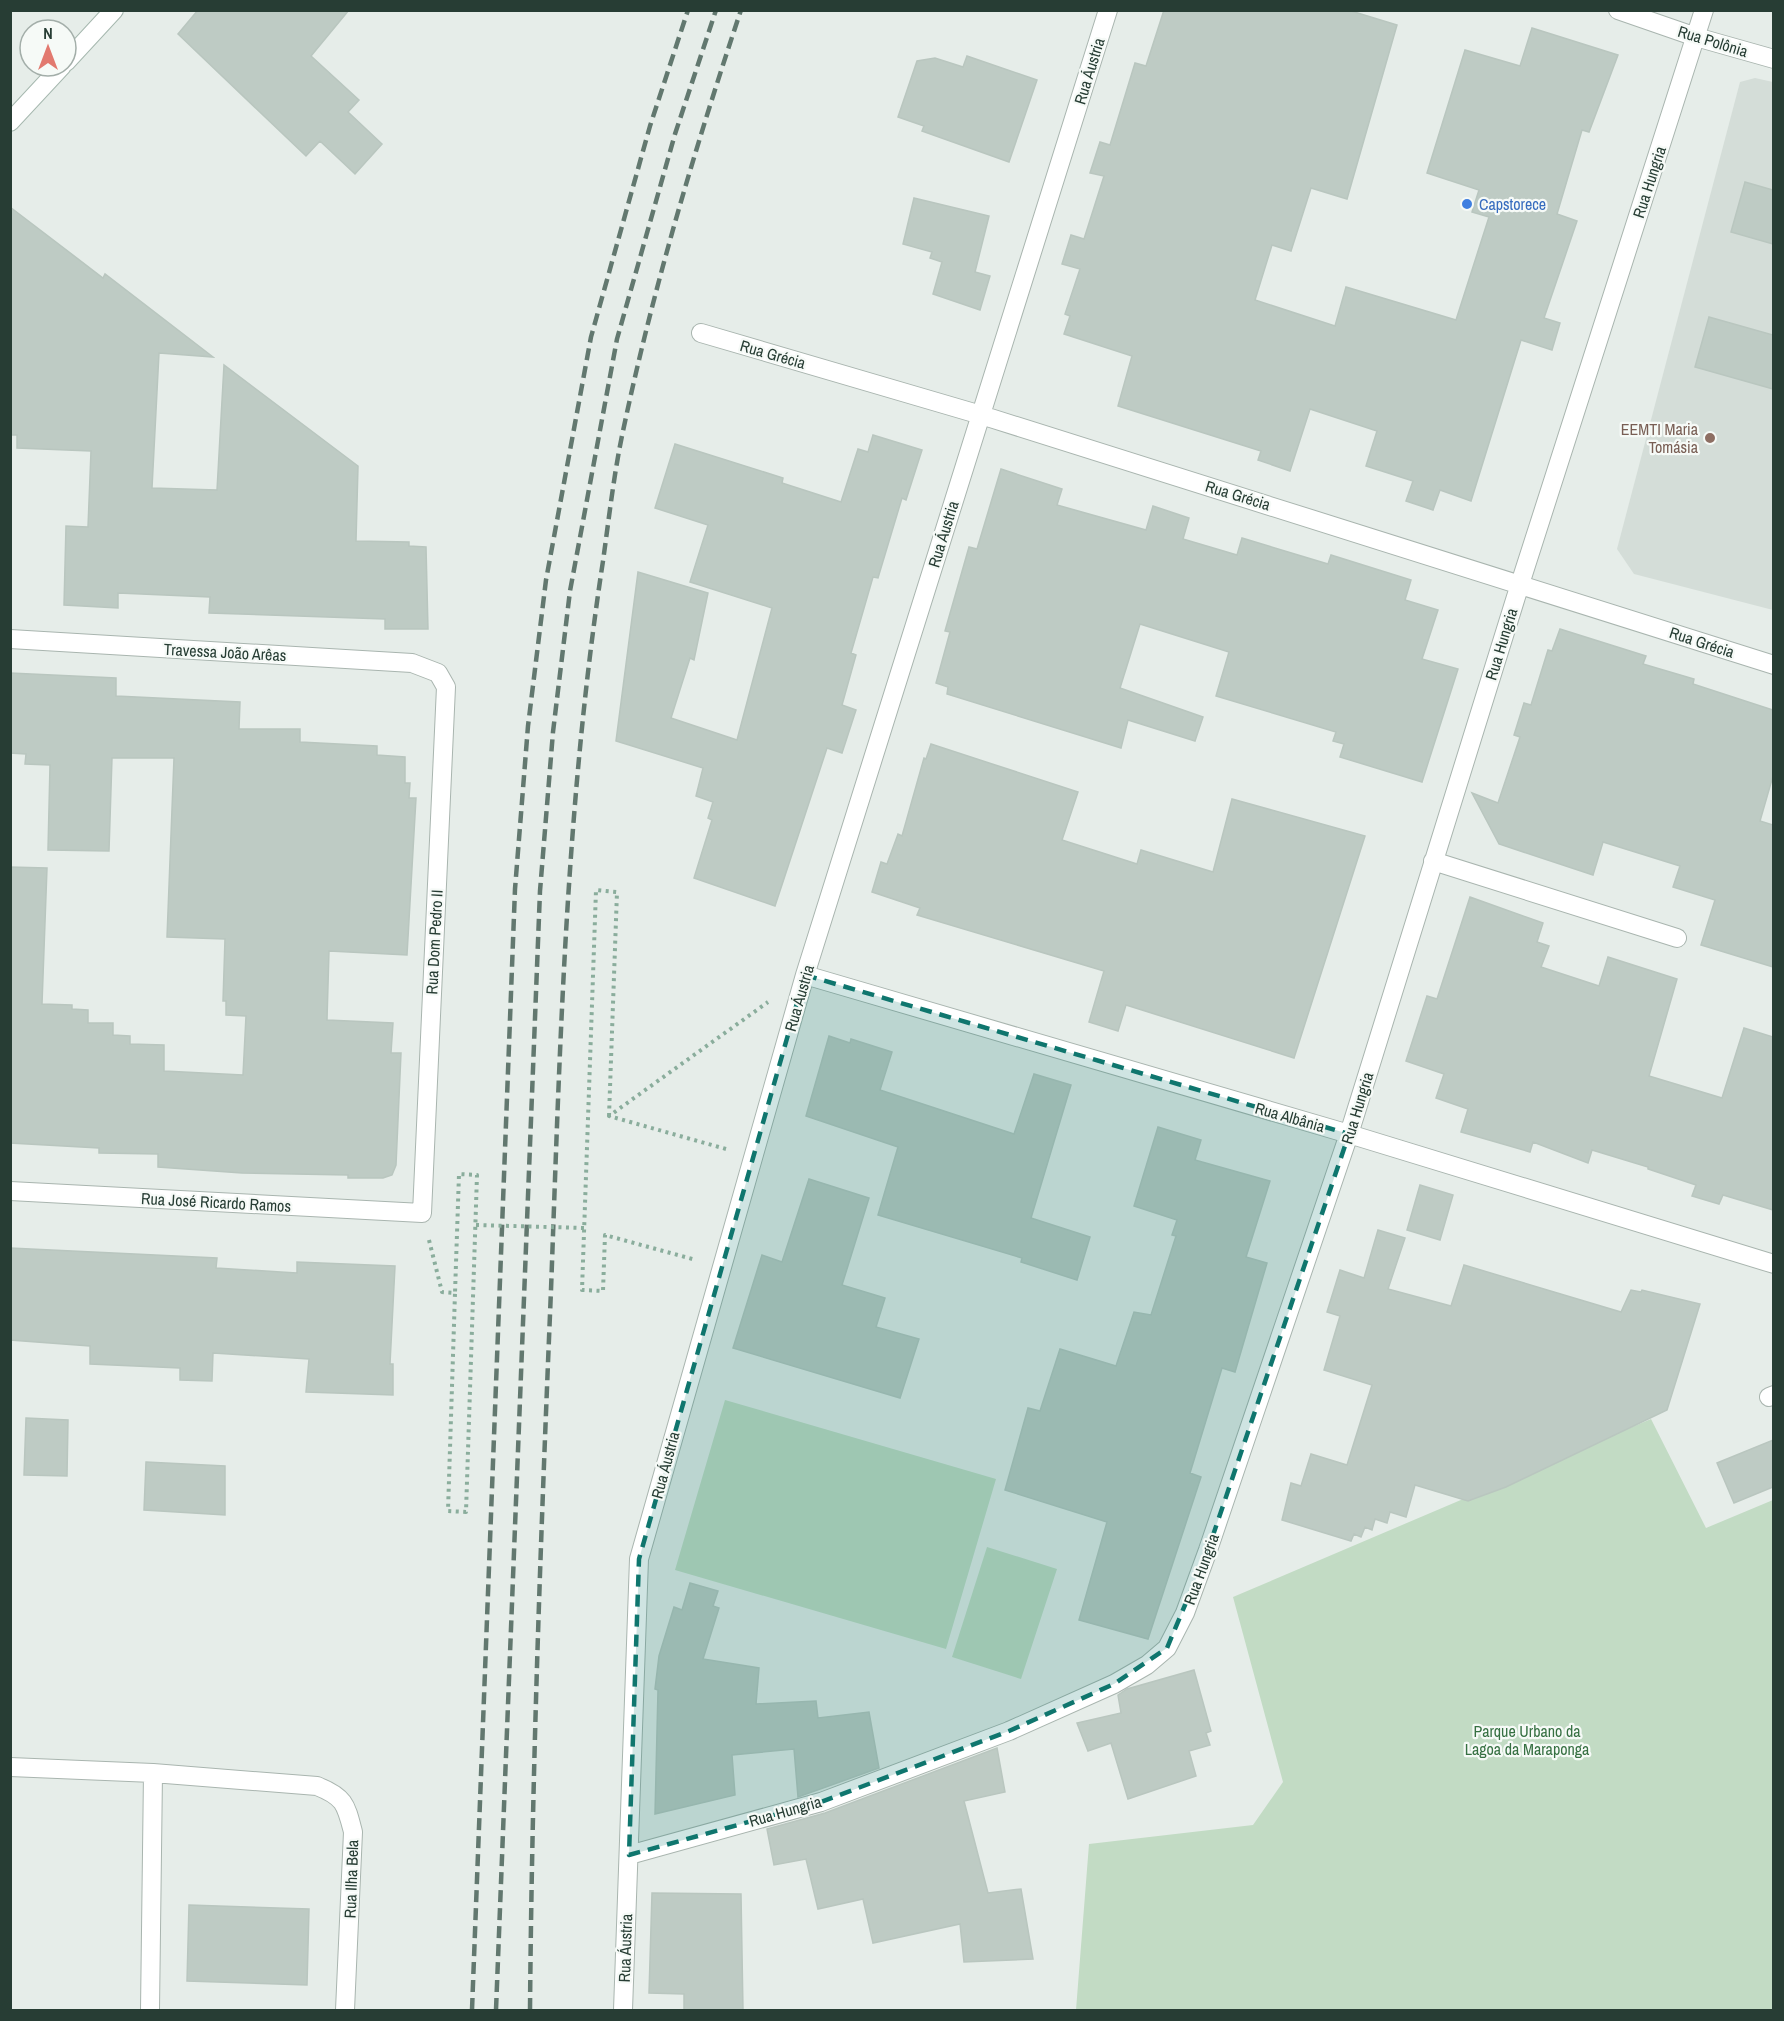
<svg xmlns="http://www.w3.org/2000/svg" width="1784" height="2021" font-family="'Archivo Narrow',sans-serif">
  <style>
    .built { fill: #d4ddd8 }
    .green { fill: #c2dbc4 }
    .building { fill: #becbc4; stroke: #b9c6bf; stroke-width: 1.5 }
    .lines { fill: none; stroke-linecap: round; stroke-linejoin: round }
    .street-casing { stroke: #a9b5af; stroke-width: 20 }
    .secondary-casing { stroke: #a6b8af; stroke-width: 20 }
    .path { stroke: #8aad9c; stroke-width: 4; stroke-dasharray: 3 4.5; stroke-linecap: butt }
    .street { stroke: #fff; stroke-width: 18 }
    .secondary { stroke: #fff; stroke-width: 18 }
    .rail { stroke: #62786f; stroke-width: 4.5; stroke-dasharray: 12 6; stroke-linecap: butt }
    .path-bridge { stroke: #8aad9c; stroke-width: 4; stroke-dasharray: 3 4.5; stroke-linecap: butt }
    .marked { fill: #0f766e; fill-opacity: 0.2; stroke: #0f766e; stroke-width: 4.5; stroke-dasharray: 12 8; stroke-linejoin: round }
    .shop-dot { fill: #3f7fe0; stroke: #f6faf7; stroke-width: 2 }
    .education-dot { fill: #8d6e63; stroke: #f6faf7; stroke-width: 2 }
    .labels { text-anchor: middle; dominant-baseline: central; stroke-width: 4.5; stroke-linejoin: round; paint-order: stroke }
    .street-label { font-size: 16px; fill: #273d34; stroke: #f6faf7 }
    .shop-label { font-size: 16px; fill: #366cbe; stroke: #f6faf7; text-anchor: start }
    .education-label { font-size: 16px; fill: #785e54; stroke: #f6faf7; text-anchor: end }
    .park-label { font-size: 16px; fill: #367042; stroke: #f6faf7 }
  </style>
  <rect width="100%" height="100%" fill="#e6ede9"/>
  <!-- built -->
  <path class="built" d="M 1755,78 L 1773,82 L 1773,610 L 1634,574 L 1617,549 L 1740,82 Z"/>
  <!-- green -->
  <path class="green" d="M 725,1400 L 996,1479 L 946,1649 L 675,1570 Z
    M 1651,1419 L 1706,1528 L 1773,1500 L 1773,2010 L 1076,2010 L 1089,1844 L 1253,1825 L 1283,1782 L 1233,1597 Z
    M 987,1547 L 1057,1569 L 1021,1679 L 952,1657 Z"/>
  <!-- building -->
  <path class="building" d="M 198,10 L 349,10 L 311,56 L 359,100 L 348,112 L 382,144 L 355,174 L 320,141 L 306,156 L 178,34 Z
    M 1164,10 L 1348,10 L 1397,25 L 1347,199 L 1311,188 L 1291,251 L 1272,245 L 1255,300 L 1335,326 L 1346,287 L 1456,320 L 1489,217 L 1472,212 L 1479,190 L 1427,173 L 1465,50 L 1520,66 L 1532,28 L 1618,55 L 1589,132 L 1582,130 L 1557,214 L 1577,221 L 1544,318 L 1560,323 L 1552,350 L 1521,340 L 1471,501 L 1440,490 L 1433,510 L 1406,501 L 1413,481 L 1366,466 L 1377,431 L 1310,409 L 1290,471 L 1258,460 L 1261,451 L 1118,406 L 1132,356 L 1064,334 L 1070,316 L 1065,314 L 1080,269 L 1062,264 L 1071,235 L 1084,239 L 1104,176 L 1090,173 L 1100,142 L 1110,145 L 1135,63 L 1146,66 Z
    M 967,56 L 1037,80 L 1009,162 L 922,131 L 924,126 L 898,117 L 917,61 L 935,58 L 963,67 Z
    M 1745,182 L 1773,190 L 1773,244 L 1731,232 Z
    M 914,198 L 989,216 L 975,272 L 990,276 L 980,310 L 933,294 L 942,262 L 930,258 L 932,252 L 903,244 Z
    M 10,207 L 103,278 L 105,274 L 213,357 L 159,353 L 152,488 L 217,490 L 224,365 L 358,466 L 356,541 L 409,542 L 409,546 L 426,547 L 428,629 L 385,629 L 385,619 L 209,613 L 210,597 L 118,593 L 118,608 L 64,605 L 66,526 L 88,527 L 91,451 L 17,448 L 17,435 L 10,435 Z
    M 1709,317 L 1773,335 L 1773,389 L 1695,367 Z
    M 873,435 L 922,450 L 906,500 L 902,498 L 878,578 L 873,577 L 851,653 L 856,655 L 842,705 L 856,710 L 842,753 L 827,748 L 775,906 L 694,878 L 712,820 L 708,818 L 713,802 L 696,796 L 703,768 L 616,741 L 638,572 L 708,593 L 694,660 L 690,658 L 671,718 L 737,740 L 772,608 L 690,582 L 708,525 L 655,508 L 675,444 L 783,478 L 782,483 L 841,502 L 858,449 L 868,452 Z
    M 1001,469 L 1062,489 L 1057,505 L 1146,530 L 1153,506 L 1189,518 L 1183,539 L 1237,555 L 1242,538 L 1328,564 L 1331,555 L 1411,580 L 1405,600 L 1438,610 L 1422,659 L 1458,669 L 1422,782 L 1340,757 L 1344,744 L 1333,741 L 1336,732 L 1216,696 L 1229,652 L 1140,624 L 1120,688 L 1203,717 L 1195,741 L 1128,720 L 1121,748 L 947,694 L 948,687 L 936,683 L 950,632 L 945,631 L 969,547 L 977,549 Z
    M 1560,629 L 1646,656 L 1643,664 L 1694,679 L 1693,684 L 1773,710 L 1773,776 L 1760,821 L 1773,825 L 1773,967 L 1701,945 L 1715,900 L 1673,887 L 1680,866 L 1603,842 L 1593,875 L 1499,844 L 1472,793 L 1498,803 L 1520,737 L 1514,735 L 1524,703 L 1531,705 L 1548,650 L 1552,651 Z
    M 10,673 L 116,678 L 116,696 L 240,702 L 239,729 L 300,729 L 300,742 L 377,746 L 377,755 L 405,757 L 405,783 L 410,783 L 409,798 L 416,798 L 407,955 L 329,951 L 327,1020 L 393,1023 L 391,1053 L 401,1053 L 396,1165 L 392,1175 L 383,1178 L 348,1178 L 348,1175 L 242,1173 L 158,1167 L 158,1154 L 99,1153 L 99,1148 L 10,1143 L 10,867 L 47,868 L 42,1004 L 72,1005 L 72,1009 L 88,1010 L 88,1023 L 113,1023 L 113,1035 L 130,1036 L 130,1044 L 164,1045 L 164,1071 L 243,1075 L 246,1016 L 226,1015 L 226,1001 L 223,1001 L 225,939 L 167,937 L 174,758 L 112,758 L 109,851 L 48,850 L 50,765 L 25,764 L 26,754 L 10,753 Z
    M 931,744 L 1078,792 L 1062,840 L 1137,864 L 1141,850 L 1213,872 L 1232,799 L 1365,836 L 1294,1058 L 1126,1005 L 1118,1031 L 1089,1022 L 1104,971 L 917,915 L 920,908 L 872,892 L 881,862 L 887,864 L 898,834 L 902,836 L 924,758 L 926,759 Z
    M 1470,897 L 1543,923 L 1537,942 L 1549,946 L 1541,967 L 1599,986 L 1608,957 L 1677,979 L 1649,1076 L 1722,1098 L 1744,1028 L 1773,1037 L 1773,1210 L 1723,1195 L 1719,1204 L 1692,1196 L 1696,1185 L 1648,1169 L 1648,1167 L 1592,1150 L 1588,1163 L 1533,1142 L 1530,1152 L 1461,1132 L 1468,1109 L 1436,1098 L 1444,1074 L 1406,1061 L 1427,996 L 1437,999 Z
    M 829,1036 L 850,1043 L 851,1039 L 892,1052 L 880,1090 L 1014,1134 L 1034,1074 L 1071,1085 L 1031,1218 L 1090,1237 L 1077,1280 L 1021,1262 L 1022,1258 L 878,1215 L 898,1147 L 806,1116 Z
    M 1158,1127 L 1201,1140 L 1195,1160 L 1270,1181 L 1246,1257 L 1267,1263 L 1235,1372 L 1222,1368 L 1190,1473 L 1201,1477 L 1148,1639 L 1079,1620 L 1107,1522 L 1005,1490 L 1028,1408 L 1040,1411 L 1060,1349 L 1116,1366 L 1134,1312 L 1151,1315 L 1176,1236 L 1172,1235 L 1177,1220 L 1134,1206 Z
    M 809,1179 L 869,1198 L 842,1285 L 885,1298 L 876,1327 L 919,1339 L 900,1398 L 733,1348 L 762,1255 L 782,1262 Z
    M 1420,1185 L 1453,1195 L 1440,1240 L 1407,1230 Z
    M 1378,1230 L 1405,1238 L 1388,1289 L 1451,1306 L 1464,1265 L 1621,1312 L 1631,1290 L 1641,1292 L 1642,1290 L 1700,1304 L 1667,1410 L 1506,1487 L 1468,1501 L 1415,1485 L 1406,1517 L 1390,1512 L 1387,1523 L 1375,1519 L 1372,1530 L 1365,1527 L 1361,1537 L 1354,1534 L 1351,1541 L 1282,1520 L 1291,1483 L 1301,1486 L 1311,1454 L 1347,1465 L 1372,1385 L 1324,1370 L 1340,1316 L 1327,1312 L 1340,1270 L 1364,1278 Z
    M 10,1248 L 217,1258 L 216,1268 L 297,1273 L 297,1262 L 395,1266 L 390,1364 L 393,1364 L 393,1395 L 306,1392 L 309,1359 L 213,1353 L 212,1381 L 180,1380 L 180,1368 L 90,1364 L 90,1346 L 10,1340 Z
    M 26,1418 L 68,1420 L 67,1476 L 24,1475 Z
    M 1773,1440 L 1773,1487 L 1734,1503 L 1717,1463 Z
    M 146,1462 L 225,1466 L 225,1515 L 144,1510 Z
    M 690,1583 L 718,1591 L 713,1606 L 719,1608 L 703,1659 L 759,1668 L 756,1704 L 816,1701 L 818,1718 L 869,1712 L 879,1768 L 798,1797 L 794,1749 L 732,1755 L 735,1795 L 655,1814 L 658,1690 L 655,1689 L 659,1656 L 674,1607 L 682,1610 Z
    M 1194,1670 L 1211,1731 L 1206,1733 L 1210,1745 L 1189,1751 L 1196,1776 L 1128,1799 L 1111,1743 L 1088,1751 L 1077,1723 L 1121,1713 L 1118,1695 L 1127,1689 Z
    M 997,1748 L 1005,1792 L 964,1801 L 988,1893 L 1021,1889 L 1033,1959 L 964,1962 L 960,1924 L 873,1943 L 863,1899 L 818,1909 L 806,1859 L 774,1865 L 767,1829 L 825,1813 Z
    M 652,1893 L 741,1894 L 743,2010 L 684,2010 L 684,1994 L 649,1993 Z
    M 189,1905 L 309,1909 L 307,1985 L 187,1981 Z"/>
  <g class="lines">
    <defs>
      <path id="street" d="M 1618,10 L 1696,37 L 1774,59
        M 701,333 L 981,415 L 1774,665
        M 10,639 L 412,663 L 438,673 L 446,687 L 422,1213 L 10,1191
        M 1433,861 L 1677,938
        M 805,975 L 1349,1134 L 1774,1264
        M 1769,1397 L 1774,1395
        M 10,1767 L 153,1773 L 317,1786 C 345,1797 346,1805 353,1832 L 345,2010
        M 629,1855 L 821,1802 L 1009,1731 L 1114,1684 L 1147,1665 L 1167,1648 L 1185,1613 L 1208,1550 L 1349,1134 L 1520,584 L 1704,10
        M 150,2010 L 153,1773
        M 623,2010 L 639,1559 L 805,975 L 1108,10"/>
      <path id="secondary" d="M 66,62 L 114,10
        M 10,122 L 62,66"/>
    </defs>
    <!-- street casing -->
    <use href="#street" class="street-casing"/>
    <!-- secondary casing -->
    <use href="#secondary" class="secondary-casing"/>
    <!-- path -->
    <path class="path" d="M 609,1116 L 617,892 L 596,890 L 582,1290 L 603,1291 L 605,1235 L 696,1260
      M 726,1149 L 609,1116 L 768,1002
      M 429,1240 L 442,1292 L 455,1293 L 448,1511 L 466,1512 L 477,1175 L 459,1174 L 455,1293"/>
    <!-- street -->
    <use href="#street" class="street"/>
    <!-- secondary -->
    <use href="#secondary" class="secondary"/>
    <!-- rail -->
    <path class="rail" d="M 472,2010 L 515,889 L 528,726 L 546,580 L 591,337 L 650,126 L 688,10
      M 496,2010 L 540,891 L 553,732 L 570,591 L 617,339 L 675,134 L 716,10
      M 530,2010 C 532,1770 541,1530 551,1290 C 560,1046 566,802 603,561 C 609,518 614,473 623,431 C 653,289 695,148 741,10"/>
    <!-- path-bridge -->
    <path class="path-bridge" d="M 476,1225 L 584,1228"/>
  </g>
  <!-- marked area -->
  <path class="marked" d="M 805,975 L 1349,1134 L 1208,1550 L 1167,1648 L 1114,1684 L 1009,1731 L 821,1802 L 629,1855 L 639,1559 Z"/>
  <!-- markers -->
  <circle class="shop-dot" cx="1467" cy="204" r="6"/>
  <circle class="education-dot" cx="1710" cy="438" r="6"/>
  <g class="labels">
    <!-- street labels -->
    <g class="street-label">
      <text transform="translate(1713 41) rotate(17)">Rua Polônia</text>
      <text transform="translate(1089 71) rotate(-73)">Rua Áustria</text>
      <text transform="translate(1649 182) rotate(-72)">Rua Hungria</text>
      <text transform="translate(773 354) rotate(16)">Rua Grécia</text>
      <text transform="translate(1238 495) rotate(17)">Rua Grécia</text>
      <text transform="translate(943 534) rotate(-73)">Rua Áustria</text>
      <text transform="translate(1702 642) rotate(18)">Rua Grécia</text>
      <text transform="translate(1501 644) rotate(-73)">Rua Hungria</text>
      <text transform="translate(225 652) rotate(3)">Travessa João Arêas</text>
      <text transform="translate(434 942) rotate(-87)">Rua Dom Pedro II</text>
      <text transform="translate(799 998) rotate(-74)">Rua Áustria</text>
      <text transform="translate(1357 1108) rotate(-73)">Rua Hungria</text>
      <text transform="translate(1290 1117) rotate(16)">Rua Albânia</text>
      <text transform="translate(216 1202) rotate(3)">Rua José Ricardo Ramos</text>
      <text transform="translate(665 1465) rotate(-75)">Rua Áustria</text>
      <text transform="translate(1201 1569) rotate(-70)">Rua Hungria</text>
      <text transform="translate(785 1811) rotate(-16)">Rua Hungria</text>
      <text transform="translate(351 1879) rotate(-88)">Rua Ilha Bela</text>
      <text transform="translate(625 1948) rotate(-88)">Rua Áustria</text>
    </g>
    <!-- shop labels -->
    <g class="shop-label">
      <text x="1479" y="204">Capstorece</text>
    </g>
    <!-- education labels -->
    <g class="education-label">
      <text x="1698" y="429">EEMTI Maria<tspan x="1698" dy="18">Tomásia</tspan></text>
    </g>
    <!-- park labels -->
    <g class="park-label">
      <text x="1527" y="1731">Parque Urbano da<tspan x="1527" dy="18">Lagoa da Maraponga</tspan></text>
    </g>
  </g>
  <!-- border -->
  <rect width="1784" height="2021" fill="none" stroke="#273d34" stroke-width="24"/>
  <!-- north arrow -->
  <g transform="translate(48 48)"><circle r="28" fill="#f6faf7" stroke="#a3aea9" stroke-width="1.5"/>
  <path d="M0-4.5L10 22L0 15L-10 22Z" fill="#e2796f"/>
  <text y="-9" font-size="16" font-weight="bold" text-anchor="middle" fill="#273d34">N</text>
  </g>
</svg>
